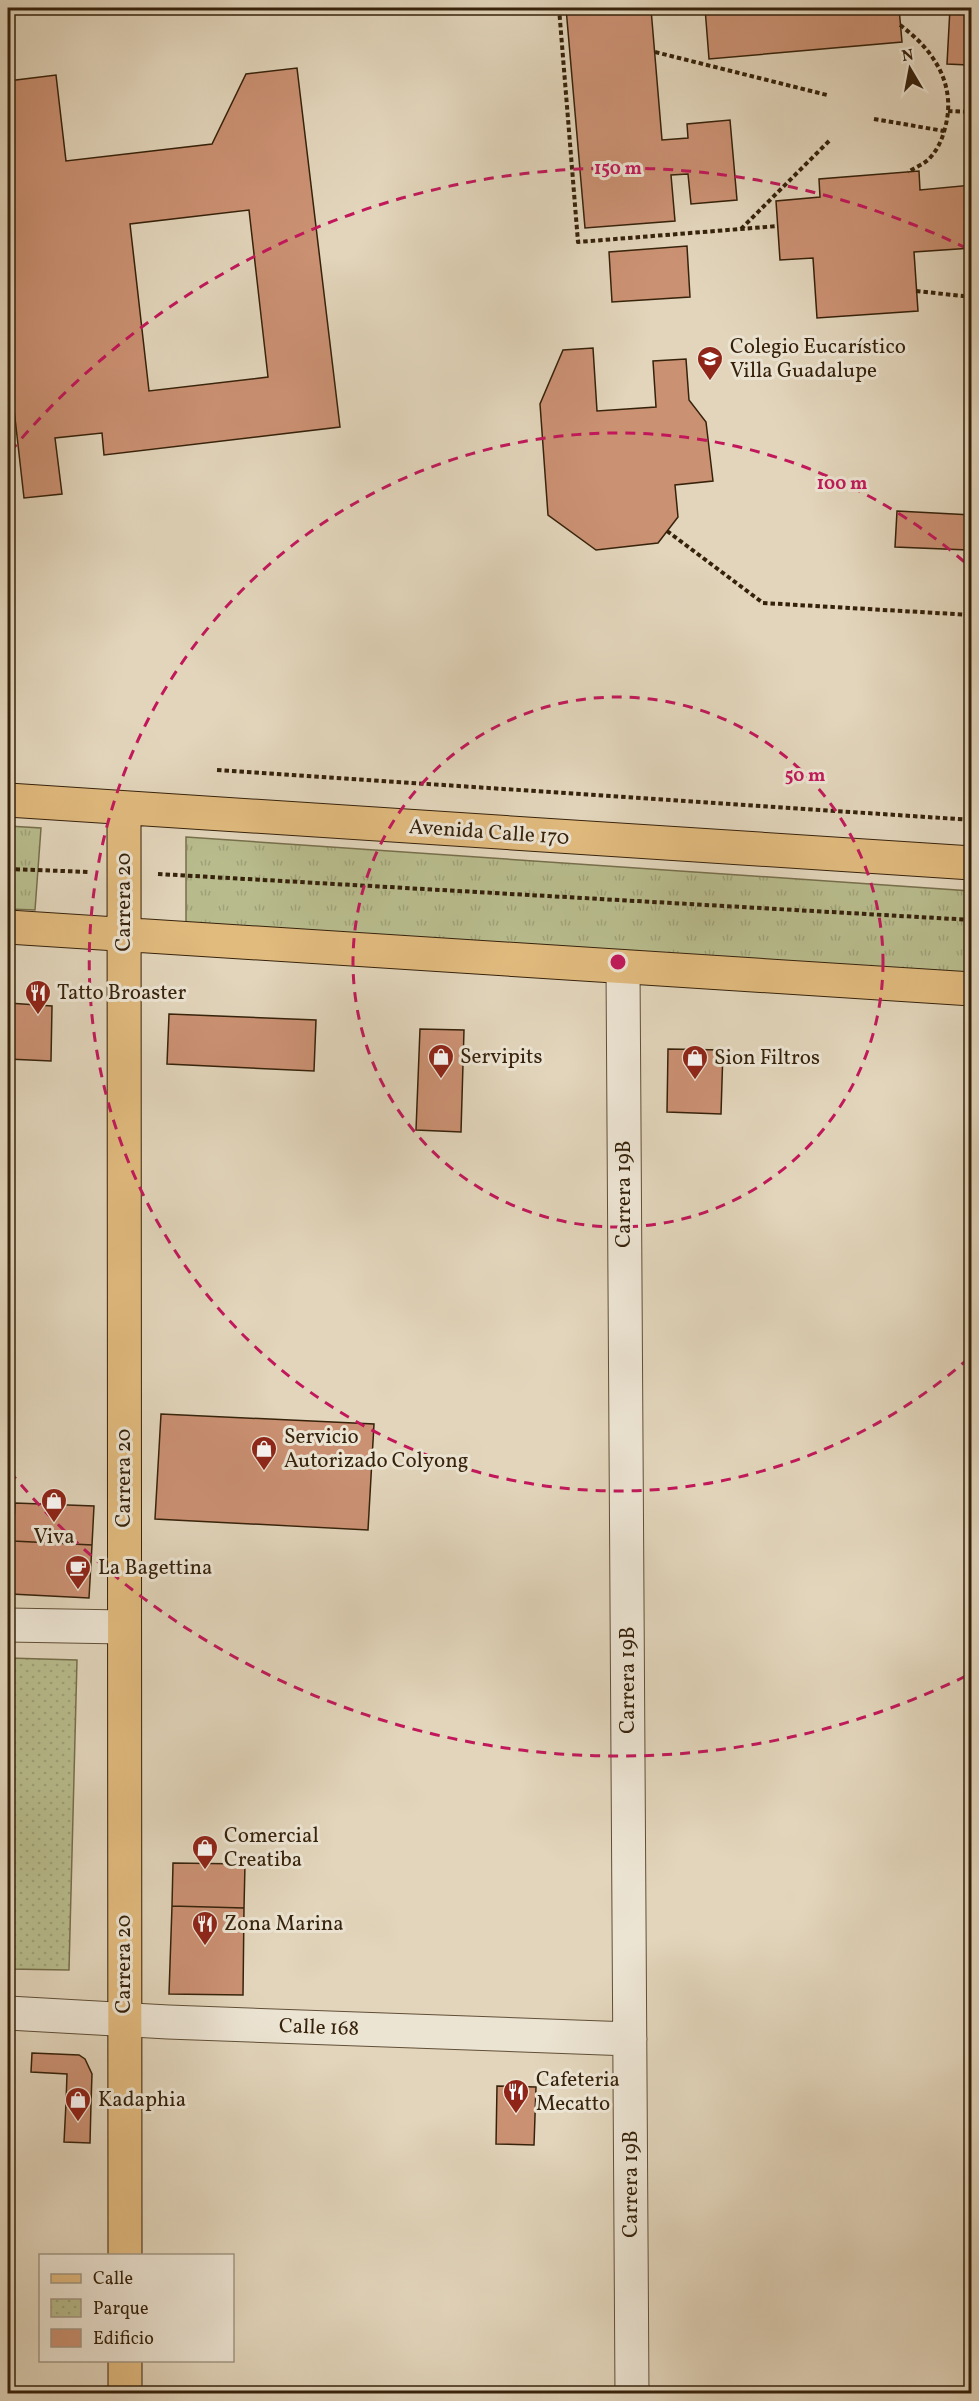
<svg xmlns="http://www.w3.org/2000/svg" width="979" height="2401" font-family="Vollkorn,serif">
  <style>
    .grass { fill: url(#grass-tufts); stroke: #776f4c; stroke-width: 1.5 }
    .park { fill: url(#park-dots); stroke: #776f4c; stroke-width: 1.5 }
    .building { fill: #cb9173; stroke: #36220b; stroke-width: 1.5; fill-rule: evenodd }
    .lines { fill: none; stroke-linecap: round; stroke-linejoin: round }
    .minor-casing { stroke: #614f37; stroke-width: 35 }
    .major-casing { stroke: #36220b; stroke-width: 35 }
    .path { stroke: #36220b; stroke-width: 4; stroke-dasharray: 4.5 3; stroke-linecap: butt }
    .minor { stroke: #ece4d3; stroke-width: 33 }
    .major { stroke: #e1ba7e; stroke-width: 33 }
    .ring { fill: none; stroke: #c2185b; stroke-width: 3; stroke-dasharray: 10 8 }
    .labels { text-anchor: middle; dominant-baseline: central; stroke-width: 6; stroke-linejoin: round; paint-order: stroke }
    .poi-label { font-size: 21px; fill: #36220b; stroke: #ece4d3; text-anchor: start }
    .street-label { font-size: 21px; fill: #36220b; stroke: #ece4d3 }
    .centre { fill: #c2185b; stroke: #ece4d3; stroke-width: 3 }
    .ring-label { font-size: 18px; text-anchor: middle; font-weight: bold; fill: #c2185b; stroke: #ece4d3; stroke-width: 6; stroke-linejoin: round; paint-order: stroke }
  </style>
  <defs>
    <pattern id="grass-tufts" width="24" height="20" patternUnits="userSpaceOnUse" patternTransform="scale(1.5)"><rect width="24" height="20" fill="#b8bc8d"/><path d="M3 7l-1-3M5 7V3M7 7l1-3M15 17l-1-3M17 17v-4M19 17l1-3" fill="none" stroke="#9fa178"/></pattern>
    <pattern id="park-dots" width="8" height="8" patternUnits="userSpaceOnUse" patternTransform="scale(1.5)"><rect width="8" height="8" fill="#b8bc8d"/><path d="M2 2h.1M6 6h.1" fill="none" stroke="#9fa178" stroke-width="1.8" stroke-linecap="round"/></pattern>
  </defs>
  <rect width="100%" height="100%" fill="#e2d5bb"/>
  <filter id="stains"><feTurbulence type="fractalNoise" baseFrequency=".00333" numOctaves="4"/><feColorMatrix values="0 0 0 0 .2 0 0 0 0 .09 0 0 0 0 .02 0 0 0 .5 -.17"/></filter>
  <radialGradient id="worn" r=".72"><stop offset=".6" stop-color="#630" stop-opacity="0"/><stop offset="1" stop-color="#630" stop-opacity=".3"/></radialGradient>
  <!-- grass -->
  <path class="grass" d="M 8,826 L 41,828 L 35,910 L 8,909 Z
    M 186,837 L 971,891 L 971,974 L 186,923 Z"/>
  <!-- park -->
  <path class="park" d="M 8,1658 L 77,1660 L 69,1970 L 8,1969 Z"/>
  <!-- building -->
  <path class="building" d="M 566,8 L 673,8 L 651,9 L 662,140 L 688,138 L 687,124 L 730,120 L 737,200 L 691,204 L 688,174 L 671,175 L 675,221 L 585,228 Z
    M 705,8 L 899,8 L 902,42 L 709,59 Z
    M 950,8 L 972,8 L 972,104 L 966,104 L 968,65 L 947,64 Z
    M 297,68 L 340,427 L 104,455 L 102,433 L 55,438 L 62,494 L 24,498 L 8,356 L 8,81 L 56,75 L 66,161 L 212,144 L 246,74 ZM 249,210 L 268,377 L 149,391 L 130,224 Z
    M 919,171 L 920,190 L 972,185 L 972,248 L 914,252 L 918,311 L 817,318 L 813,258 L 780,260 L 776,201 L 820,197 L 819,179 Z
    M 687,246 L 690,297 L 612,302 L 609,252 Z
    M 593,348 L 597,411 L 656,407 L 653,361 L 686,359 L 689,400 L 706,422 L 713,481 L 675,485 L 678,517 L 658,543 L 596,550 L 548,515 L 540,404 L 563,350 Z
    M 897,511 L 972,515 L 972,583 L 967,583 L 968,550 L 895,547 Z
    M 8,1003 L 52,1006 L 51,1061 L 8,1059 Z
    M 169,1014 L 316,1020 L 314,1071 L 167,1064 Z
    M 420,1029 L 464,1030 L 461,1132 L 416,1130 Z
    M 668,1049 L 723,1050 L 721,1114 L 667,1112 Z
    M 161,1414 L 374,1424 L 368,1530 L 155,1519 Z
    M 15,1503 L 94,1506 L 92,1545 L 13,1541 Z
    M 13,1541 L 92,1545 L 89,1598 L 11,1594 Z
    M 173,1863 L 245,1864 L 244,1908 L 172,1906 Z
    M 172,1906 L 244,1908 L 243,1995 L 169,1994 Z
    M 32,2053 L 79,2055 L 85,2059 L 92,2074 L 91,2104 L 66,2103 L 67,2074 L 31,2072 Z
    M 497,2086 L 536,2087 L 534,2145 L 496,2144 Z
    M 66,2103 L 91,2104 L 90,2143 L 64,2142 Z"/>
  <g class="lines">
    <defs>
      <path id="minor" d="M 623,967 L 632,2394
        M 8,1625 L 124,1627
        M 8,2013 L 168,2022 L 630,2039"/>
      <path id="major" d="M 8,800 L 972,863
        M 124,809 L 125,2256
        M 8,927 L 972,989
        M 125,2360 L 125,2394"/>
    </defs>
    <!-- minor casing -->
    <use href="#minor" class="minor-casing"/>
    <!-- major casing -->
    <use href="#major" class="major-casing"/>
    <!-- path -->
    <path class="path" d="M 559,8 L 578,242 L 778,226
      M 900,25 C 934,50 957,85 945,128 C 942,140 937,151 928,160 C 922,165 914,168 908,172
      M 655,52 L 827,95
      M 948,111 L 972,112
      M 874,119 L 944,131
      M 741,229 L 830,140
      M 916,291 L 972,297
      M 667,531 L 763,603 L 972,615
      M 217,770 L 972,820
      M 8,869 L 90,872
      M 158,874 L 972,920"/>
    <!-- minor -->
    <use href="#minor" class="minor"/>
    <!-- major -->
    <use href="#major" class="major"/>
  </g>
  <!-- distance rings -->
  <g class="ring">
    <circle cx="618" cy="962" r="265"/>
    <path d="M969 1358A529 529 0 1 1 969 566"/>
    <path d="M966 1676A794 794 0 0 1 10 1472M10 452A794 794 0 0 1 966 248"/>
  </g>
  <!-- icons -->
  <defs>
    <symbol id="school-pin" viewBox="-11 -11 22 30"><path d="M0 17L-7.5 6A9.5 9.5 0 1 1 7.5 6Z" fill="#8f2418" stroke="#ece4d3"/><path d="M0-5L7-2L0 1L-7-2ZM-4 1L0 2.5L4 1V4Q0 6-4 4Z" fill="#fff"/></symbol>
    <symbol id="restaurant-pin" viewBox="-11 -11 22 30"><path d="M0 17L-7.5 6A9.5 9.5 0 1 1 7.5 6Z" fill="#8f2418" stroke="#ece4d3"/><path d="M-5-6h1v4h1v-4h1v4h1v-4h1v5L-1.5 .5V6h-2V.5L-5-1ZM5-6V6H3V1.5H1.5Q1.5-4 5-6Z" fill="#fff"/></symbol>
    <symbol id="shop-pin" viewBox="-11 -11 22 30"><path d="M0 17L-7.5 6A9.5 9.5 0 1 1 7.5 6Z" fill="#8f2418" stroke="#ece4d3"/><path d="M-5-2.5h2.3a2.7 3.5 0 0 1 5.4 0H5L5.5 6h-11ZM-1.5-2.5h3a1.5 2.3 0 0 0-3 0Z" fill="#fff"/></symbol>
    <symbol id="cafe-pin" viewBox="-11 -11 22 30"><path d="M0 17L-7.5 6A9.5 9.5 0 1 1 7.5 6Z" fill="#8f2418" stroke="#ece4d3"/><path d="M-5.5-4.5H6V0H3Q3 3.5 0 3.5H-2.5Q-5.5 3.5-5.5 0ZM3-3.2v2h1.7v-2ZM-6 4.5H4V6H-6Z" fill="#fff"/></symbol>
  </defs>
  <g fill-rule="evenodd">
    <use href="#school-pin" x="695" y="344" width="30" height="40"/>
    <use href="#restaurant-pin" x="23" y="978" width="30" height="40"/>
    <use href="#shop-pin" x="426" y="1042" width="30" height="40"/>
    <use href="#shop-pin" x="680" y="1043" width="30" height="40"/>
    <use href="#shop-pin" x="249" y="1434" width="30" height="40"/>
    <use href="#shop-pin" x="39" y="1486" width="30" height="40"/>
    <use href="#cafe-pin" x="63" y="1553" width="30" height="40"/>
    <use href="#shop-pin" x="190" y="1833" width="30" height="40"/>
    <use href="#restaurant-pin" x="190" y="1909" width="30" height="40"/>
    <use href="#restaurant-pin" x="501" y="2077" width="30" height="40"/>
    <use href="#shop-pin" x="63" y="2085" width="30" height="40"/>
  </g>
  <g class="labels">
    <!-- poi labels -->
    <g class="poi-label">
      <text x="730" y="347">Colegio Eucarístico<tspan x="730" dy="24">Villa Guadalupe</tspan></text>
      <text x="57" y="993">Tatto Broaster</text>
      <text x="460" y="1057">Servipits</text>
      <text x="714" y="1058">Sion Filtros</text>
      <text x="284" y="1437">Servicio<tspan x="284" dy="24">Autorizado Colyong</tspan></text>
      <text x="54" y="1537" text-anchor="middle">Viva</text>
      <text x="98" y="1568">La Bagettina</text>
      <text x="224" y="1836">Comercial<tspan x="224" dy="24">Creatiba</tspan></text>
      <text x="224" y="1924">Zona Marina</text>
      <text x="536" y="2080">Cafeteria<tspan x="536" dy="24">Mecatto</tspan></text>
      <text x="98" y="2100">Kadaphia</text>
    </g>
    <!-- street labels -->
    <g class="street-label">
      <text transform="translate(489 833) rotate(4)">Avenida Calle 170</text>
      <text transform="translate(124 902) rotate(-90)">Carrera 20</text>
      <text transform="translate(624 1194) rotate(-90)">Carrera 19B</text>
      <text transform="translate(124 1478) rotate(-90)">Carrera 20</text>
      <text transform="translate(628 1680) rotate(-90)">Carrera 19B</text>
      <text transform="translate(124 1964) rotate(-90)">Carrera 20</text>
      <text transform="translate(319 2028) rotate(2)">Calle 168</text>
      <text transform="translate(631 2184) rotate(-90)">Carrera 19B</text>
    </g>
  </g>
  <circle cx="618" cy="962" r="9" class="centre"/>
  <g class="ring-label">
    <text x="618" y="174">150 m</text>
    <text x="842" y="489">100 m</text>
    <text x="805" y="781">50 m</text>
  </g>
  <!-- margin -->
  <rect width="979" height="2401" fill="none" stroke="#e2d5bb" stroke-width="30"/>
  <rect x="9" y="9" width="961" height="2383" fill="none" stroke="#36220b" stroke-width="3"/>
  <rect x="15" y="15" width="949" height="2371" fill="none" stroke="#36220b" stroke-width="1.5"/>
  <!-- legend -->
  <rect x="39" y="2254" width="195" height="108" fill="#ece4d3" stroke="#a39683" stroke-width="1.5"/>
  <rect x="51" y="2274" width="30" height="9" fill="#e1ba7e" stroke="#a39683" stroke-width="1.5"/>
  <text x="93" y="2284" font-size="18" fill="#36220b">Calle</text>
  <rect x="51" y="2299" width="30" height="18" fill="url(#park-dots)" stroke="#a39683" stroke-width="1.5"/>
  <text x="93" y="2314" font-size="18" fill="#36220b">Parque</text>
  <rect x="51" y="2329" width="30" height="18" fill="#cb9173" stroke="#a39683" stroke-width="1.5"/>
  <text x="93" y="2344" font-size="18" fill="#36220b">Edificio</text>
  <!-- north arrow -->
  <g transform="translate(910 69) rotate(350)" stroke="#ece4d3" stroke-width="4.5" paint-order="stroke">
  <path d="M0-4.5L10 22L0 15L-10 22Z" fill="#36220b"/>
  <text y="-9" font-size="16" font-weight="bold" text-anchor="middle" fill="#36220b">N</text>
  </g>
  <rect width="100%" height="100%" filter="url(#stains)"/>
  <rect width="100%" height="100%" fill="url(#worn)"/>
</svg>
